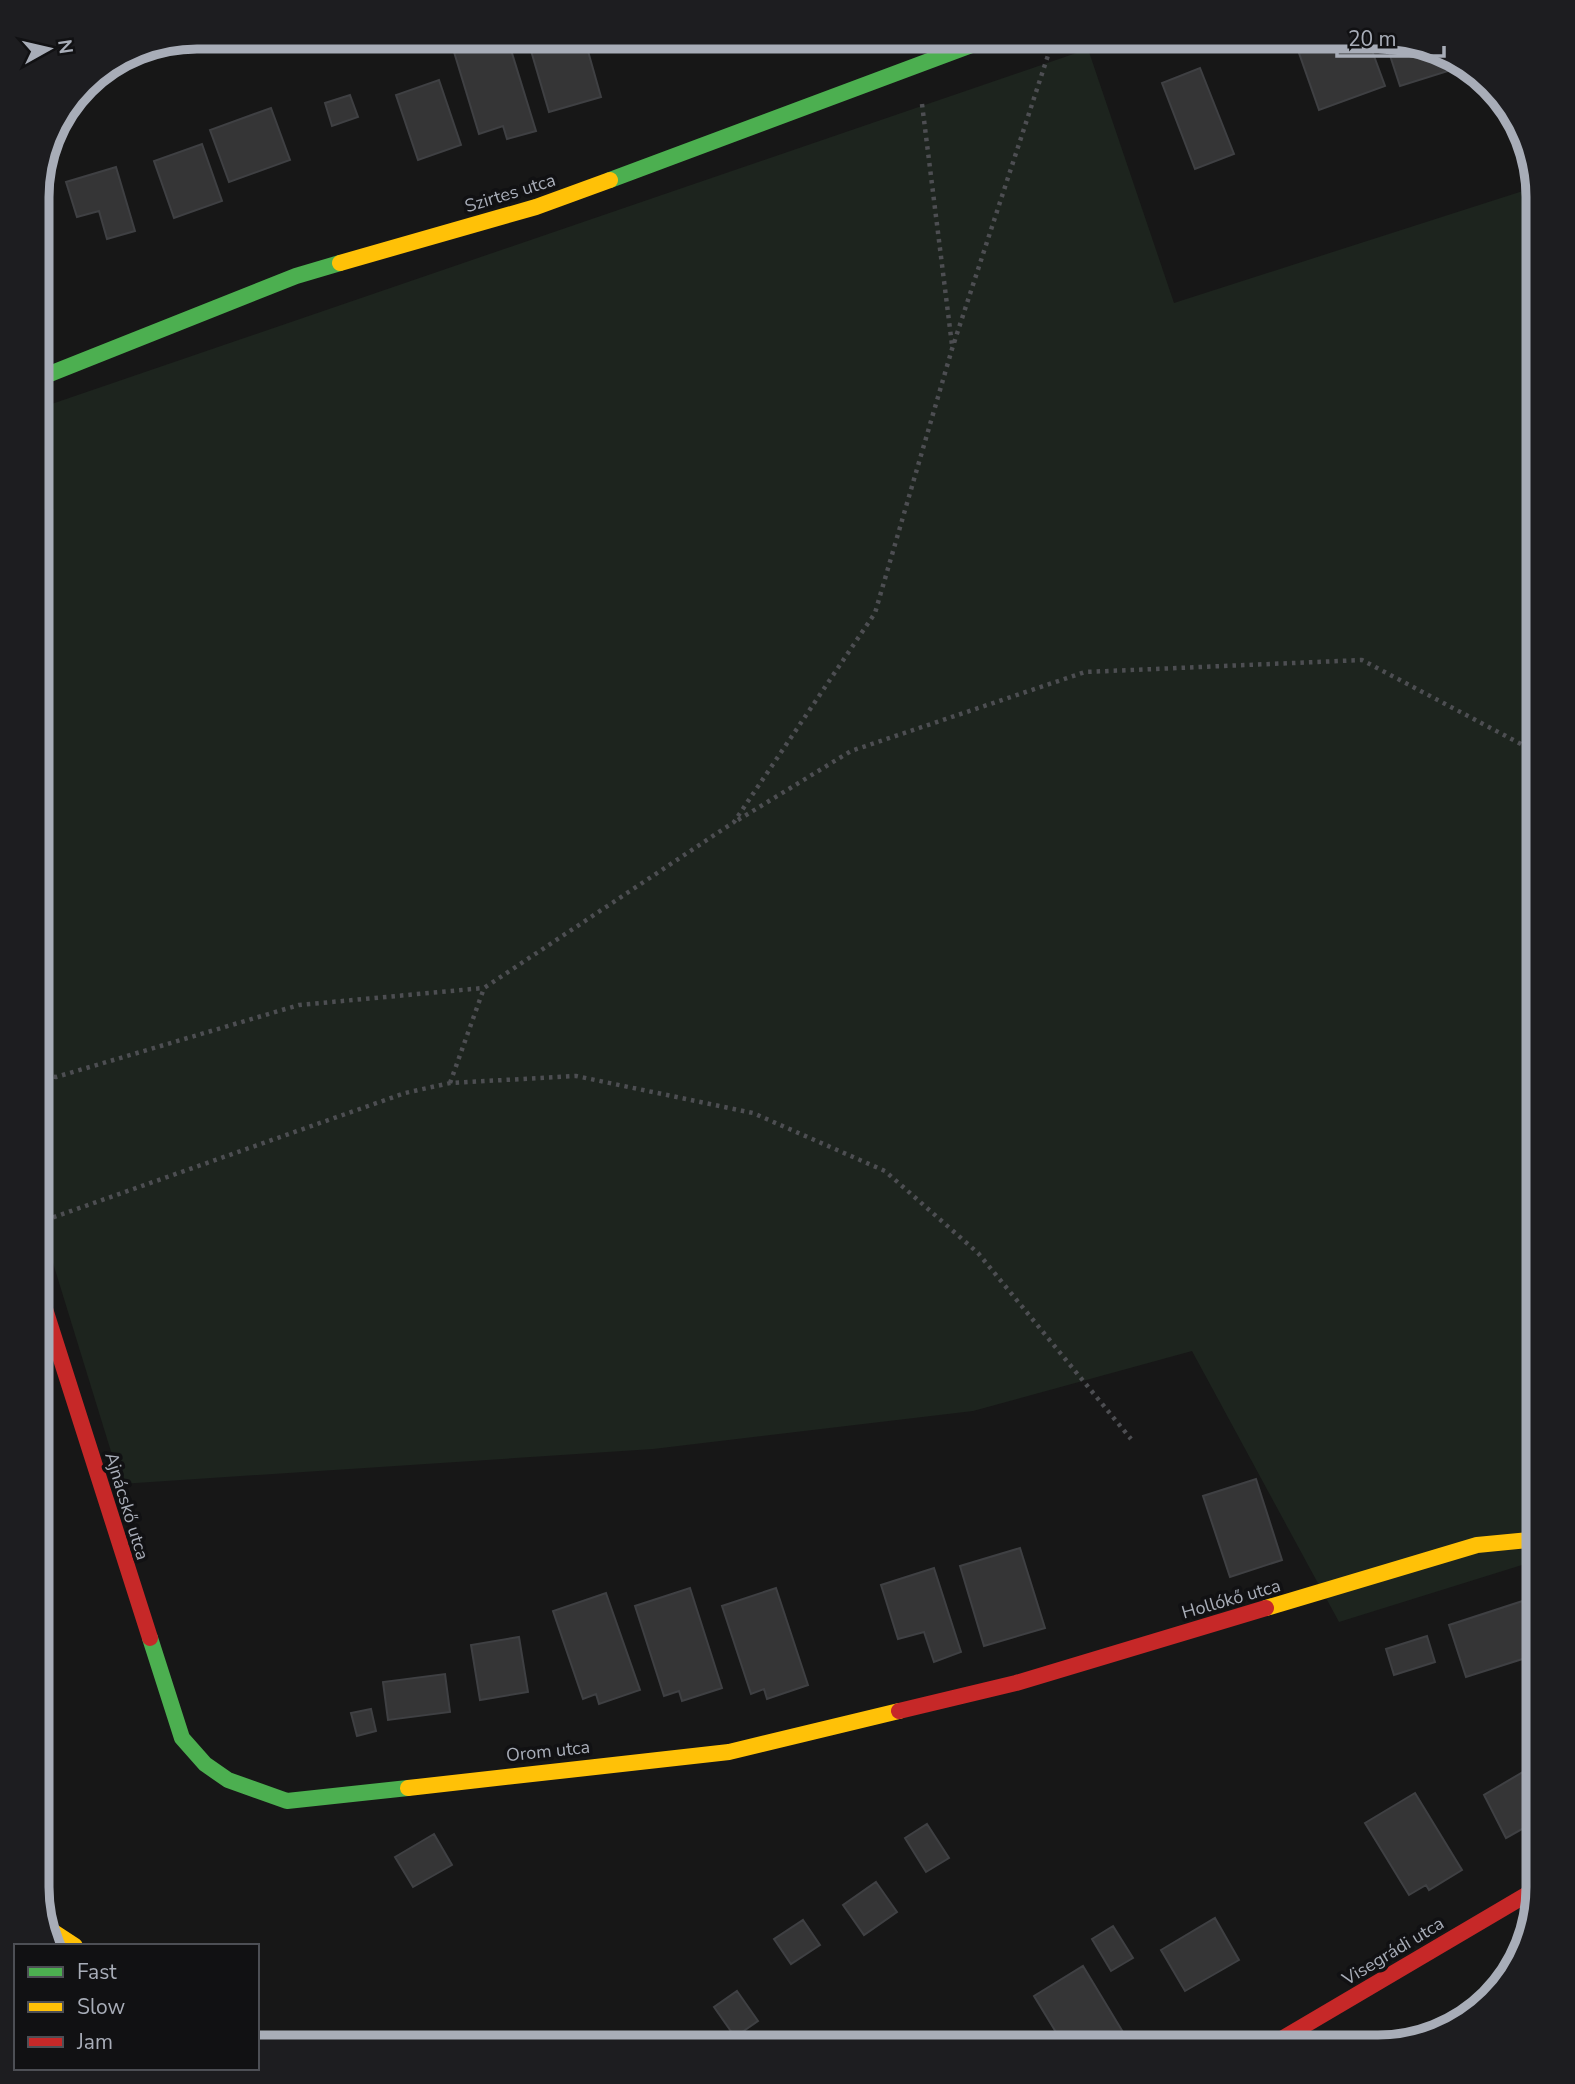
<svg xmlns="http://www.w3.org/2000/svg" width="1575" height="2084" font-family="'Nunito Sans',sans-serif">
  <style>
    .green { fill: #1d241e }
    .building { fill: #353536; stroke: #3f4043; stroke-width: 2 }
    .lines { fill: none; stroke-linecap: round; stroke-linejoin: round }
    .path { stroke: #4d4e52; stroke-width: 4.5; stroke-dasharray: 3.5 5; stroke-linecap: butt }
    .fast { stroke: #4caf50; stroke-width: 16 }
    .slow { stroke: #ffc107; stroke-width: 16 }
    .jam { stroke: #c62828; stroke-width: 16 }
    .labels { text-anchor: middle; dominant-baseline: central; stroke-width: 7; stroke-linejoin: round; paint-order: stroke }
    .street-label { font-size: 18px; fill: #a8adb8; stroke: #111113 }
    .rim { fill: none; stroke: #a8adb8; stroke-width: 9 }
  </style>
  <rect width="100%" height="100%" fill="#171717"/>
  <!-- green -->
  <path class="green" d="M 1088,49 L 1174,303 L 1535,187 L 1538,197 L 1538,1560 L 1339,1622 L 1192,1351 L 973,1411 L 653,1449 L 121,1484 L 37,1211 L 37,409 Z"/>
  <!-- building -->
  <path class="building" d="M 507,37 L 536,131 L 507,139 L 503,126 L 479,134 L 454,52 Z
    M 527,37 L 584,37 L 601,97 L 549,112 Z
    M 602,37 L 645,37 L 606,50 Z
    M 1367,37 L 1385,86 L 1319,110 L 1299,53 L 1342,37 Z
    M 1384,37 L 1459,58 L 1464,66 L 1400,86 Z
    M 1200,68 L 1234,154 L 1195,169 L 1162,83 Z
    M 439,80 L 461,145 L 418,160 L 396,95 Z
    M 350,95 L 358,117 L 332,126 L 325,103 Z
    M 271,108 L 290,160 L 229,182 L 210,130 Z
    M 202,144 L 222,201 L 174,218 L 154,161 Z
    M 116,167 L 135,231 L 107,239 L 99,211 L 77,217 L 66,182 Z
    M 1256,1479 L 1282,1560 L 1230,1577 L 1203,1496 Z
    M 1020,1548 L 1045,1628 L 984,1646 L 960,1566 Z
    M 934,1568 L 961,1652 L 934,1662 L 924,1632 L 898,1639 L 881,1585 Z
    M 690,1588 L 722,1688 L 682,1701 L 679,1691 L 664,1696 L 635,1606 Z
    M 776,1588 L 808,1685 L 767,1699 L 764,1689 L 751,1694 L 722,1606 Z
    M 606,1593 L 640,1690 L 599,1704 L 596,1694 L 583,1699 L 553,1611 Z
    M 1538,1596 L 1538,1654 L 1466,1677 L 1449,1625 Z
    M 1427,1636 L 1435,1662 L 1394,1675 L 1386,1649 Z
    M 519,1637 L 528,1692 L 480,1700 L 471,1645 Z
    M 445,1674 L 450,1712 L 388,1720 L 383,1682 Z
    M 1538,1695 L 1538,1738 L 1526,1699 Z
    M 371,1709 L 376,1731 L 357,1736 L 351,1713 Z
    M 1538,1763 L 1538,1820 L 1506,1838 L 1484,1795 Z
    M 1415,1793 L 1462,1870 L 1429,1890 L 1426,1885 L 1409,1895 L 1365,1823 Z
    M 927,1824 L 949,1858 L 926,1872 L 905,1838 Z
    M 434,1834 L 452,1865 L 413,1887 L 395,1857 Z
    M 876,1882 L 897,1912 L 864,1935 L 843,1905 Z
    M 1215,1918 L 1239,1960 L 1185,1991 L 1161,1950 Z
    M 803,1920 L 820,1945 L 791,1964 L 774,1939 Z
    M 1113,1926 L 1133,1958 L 1111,1971 L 1092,1939 Z
    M 1083,1966 L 1132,2047 L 1065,2047 L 1034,1996 Z
    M 737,1991 L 758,2021 L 735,2037 L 714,2007 Z"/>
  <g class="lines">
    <!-- path -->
    <path class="path" d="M 922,104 L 952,345
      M 738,820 L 851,751 L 1085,672 L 1362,660 L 1538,753
      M 37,1074 L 56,1077 L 299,1005 L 483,988
      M 450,1083 L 484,988 L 734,822 L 875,613 L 952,349 L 1054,37
      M 37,1223 L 405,1093 L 450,1083 L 576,1076 L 753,1113 L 885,1171 L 978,1253 L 1131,1439"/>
    <!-- fast -->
    <path class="fast" d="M 610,180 L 993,37
      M 37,379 L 296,276 L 340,263
      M 150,1638 L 182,1738 L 205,1764 L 228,1780 L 287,1801 L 408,1788"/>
    <!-- slow -->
    <path class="slow" d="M 340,263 L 536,207 L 610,180
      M 1266,1608 L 1477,1545 L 1538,1539
      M 408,1788 L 729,1752 L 899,1711
      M 49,1929 L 75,1946"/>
    <!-- jam -->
    <path class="jam" d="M 37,1284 L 150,1638
      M 899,1711 L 1016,1683 L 1266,1608
      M 1268,2047 L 1538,1888"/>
  </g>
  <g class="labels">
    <!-- street labels -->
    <g class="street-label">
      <text transform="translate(510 193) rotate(-17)">Szirtes utca</text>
      <text transform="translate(127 1506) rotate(73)">Ajnácskő utca</text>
      <text transform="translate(1231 1599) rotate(-16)">Hollókő utca</text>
      <text transform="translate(548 1751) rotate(-6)">Orom utca</text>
      <text transform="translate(1393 1951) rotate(-31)">Visegrádi utca</text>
    </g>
  </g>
  <!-- crop -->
  <path d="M0 0H1575V2084H0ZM197 49H1378A148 148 0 0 1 1526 197V1887A148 148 0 0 1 1378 2035H197A148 148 0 0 1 49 1887V197A148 148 0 0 1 197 49Z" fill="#1d1d20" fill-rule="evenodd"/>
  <path class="rim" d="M197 49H1378A148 148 0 0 1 1526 197V1887A148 148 0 0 1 1378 2035H197A148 148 0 0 1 49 1887V197A148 148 0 0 1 197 49Z"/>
  <!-- legend -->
  <rect x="14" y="1944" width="245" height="126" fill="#111113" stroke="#4d4f55" stroke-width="2"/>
  <rect x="28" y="1967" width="35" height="10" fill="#4caf50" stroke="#4d4f55" stroke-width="2"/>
  <text x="77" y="1979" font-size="21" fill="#a8adb8">Fast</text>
  <rect x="28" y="2002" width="35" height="10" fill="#ffc107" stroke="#4d4f55" stroke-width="2"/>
  <text x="77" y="2014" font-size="21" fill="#a8adb8">Slow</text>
  <rect x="28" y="2037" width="35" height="10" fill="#c62828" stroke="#4d4f55" stroke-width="2"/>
  <text x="77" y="2049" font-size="21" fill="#a8adb8">Jam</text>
  <!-- north arrow -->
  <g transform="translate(49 49) rotate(82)" stroke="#111113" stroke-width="5" paint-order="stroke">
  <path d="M0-5L12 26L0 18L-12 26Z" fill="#a8adb8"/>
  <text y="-10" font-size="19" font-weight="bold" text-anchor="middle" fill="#a8adb8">N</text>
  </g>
  <!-- scale -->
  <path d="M1337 46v10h107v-10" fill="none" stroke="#a8adb8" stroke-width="3.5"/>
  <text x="1348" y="46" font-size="21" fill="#a8adb8" stroke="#111113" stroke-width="5" paint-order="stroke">20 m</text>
</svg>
